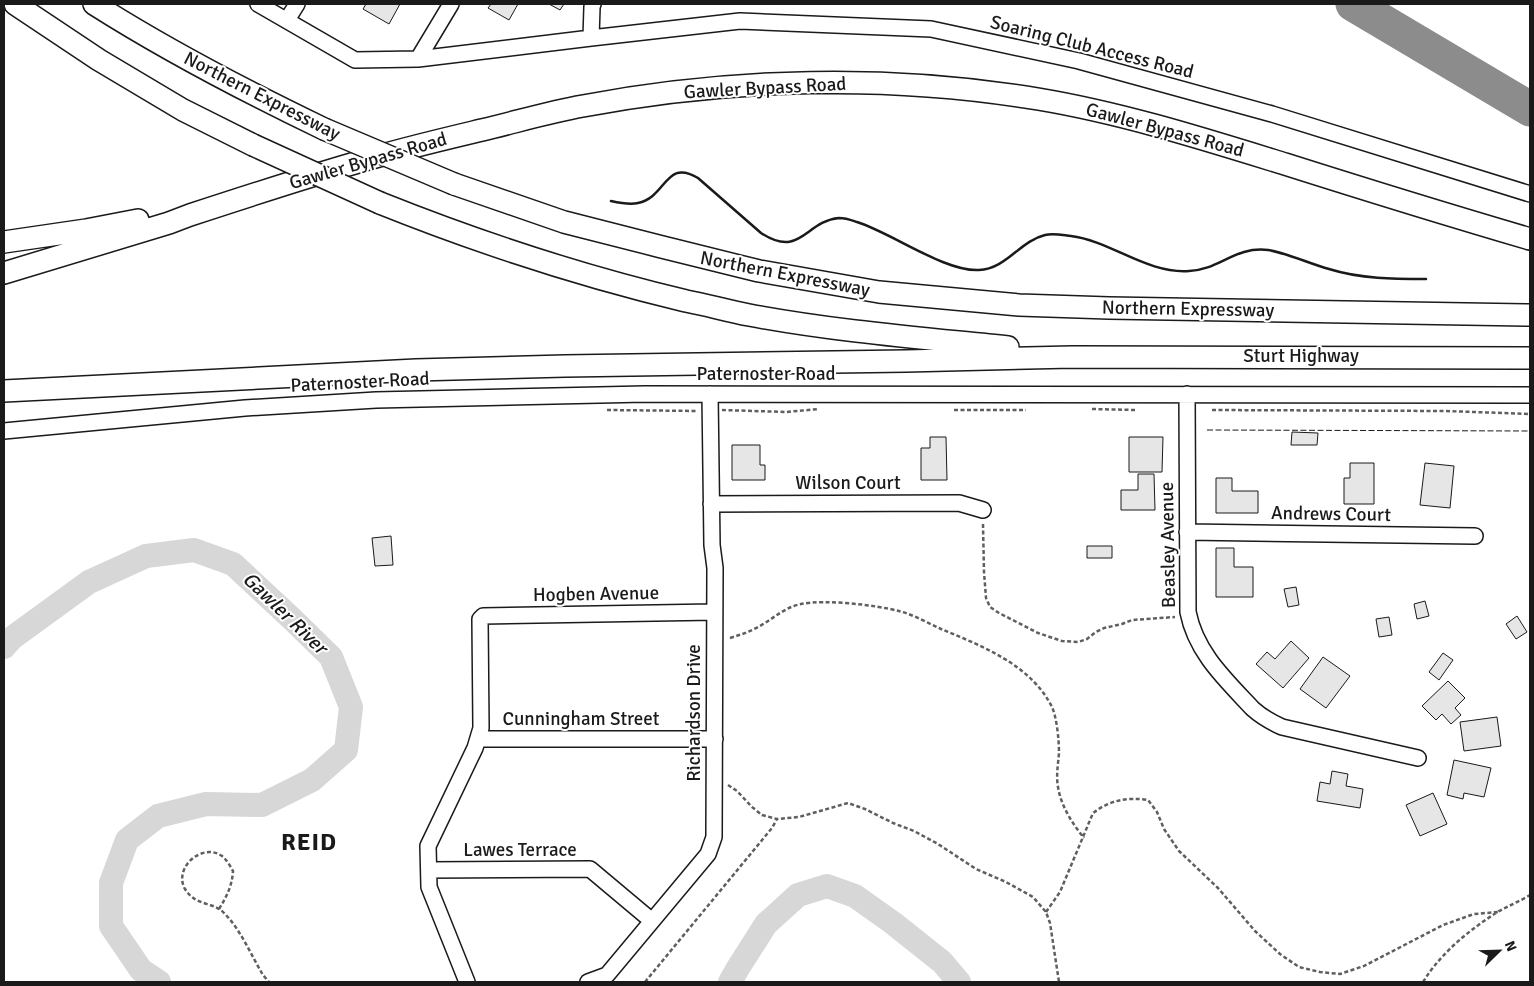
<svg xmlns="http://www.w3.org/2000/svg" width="1534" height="986" font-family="Signika,sans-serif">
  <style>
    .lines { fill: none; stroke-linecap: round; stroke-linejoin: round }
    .river { stroke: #d7d7d7; stroke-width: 24 }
    .taxiway { stroke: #8c8c8c; stroke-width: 35 }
    .building { fill: #e6e6e6; stroke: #1a1a1a }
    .minor-casing { stroke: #1a1a1a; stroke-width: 18 }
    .highway-casing { stroke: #1a1a1a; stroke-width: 24 }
    .path { stroke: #5f5f5f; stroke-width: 2.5; stroke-dasharray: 4 2.5; stroke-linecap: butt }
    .minor { stroke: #fff; stroke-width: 15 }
    .highway { stroke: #fff; stroke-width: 21 }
    .highway-bridge-casing { stroke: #1a1a1a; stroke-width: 24; stroke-linecap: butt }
    .highway-bridge { stroke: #fff; stroke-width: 21 }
    .fence { stroke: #1a1a1a; stroke-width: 1; stroke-dasharray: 6 2.5; stroke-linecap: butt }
    .wall { stroke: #1a1a1a; stroke-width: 2.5 }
    .labels { text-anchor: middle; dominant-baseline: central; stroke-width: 4; stroke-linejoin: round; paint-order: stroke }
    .street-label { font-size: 19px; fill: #1a1a1a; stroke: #fff }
    .water-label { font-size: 20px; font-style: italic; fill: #1a1a1a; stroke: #fff }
    .district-label { font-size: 24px; font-weight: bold; letter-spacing: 1px; fill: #1a1a1a; stroke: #fff }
  </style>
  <rect width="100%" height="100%" fill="#fff"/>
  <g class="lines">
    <!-- river -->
    <path class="river" d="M 4,647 L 12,638 L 89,582 L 146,556 L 194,550 L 233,564 L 291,618 L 331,657 L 351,707 L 346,750 L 312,780 L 262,805 L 206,804 L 158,816 L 127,840 L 111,883 L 111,926 L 141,970 L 159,982
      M 730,982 L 738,968 L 766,924 L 798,895 L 827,886 L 855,896 L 893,923 L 942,962 L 959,982"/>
    <!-- taxiway -->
    <path class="taxiway" d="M 1353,4 L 1530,109"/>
  </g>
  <!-- building -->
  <path class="building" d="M 366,4 L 400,4 L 389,24 L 363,9 Z
    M 491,4 L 518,4 L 509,20 L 488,8 Z
    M 549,4 L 564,4 L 560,10 Z
    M 1292,432 L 1318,433 L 1317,445 L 1291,445 Z
    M 930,437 L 946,437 L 947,480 L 921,480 L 921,448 L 930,448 Z
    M 1129,437 L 1163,437 L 1162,472 L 1129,472 Z
    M 732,445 L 760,445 L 760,465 L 765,465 L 765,480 L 732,480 Z
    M 1350,463 L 1374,463 L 1374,504 L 1344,504 L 1344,478 L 1350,478 Z
    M 1425,463 L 1454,466 L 1450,508 L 1420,505 Z
    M 1138,474 L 1154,474 L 1155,510 L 1121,510 L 1121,490 L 1138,490 Z
    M 1216,478 L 1232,478 L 1232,491 L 1258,491 L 1258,513 L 1216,513 Z
    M 391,536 L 393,565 L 375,566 L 372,538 Z
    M 1087,546 L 1112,546 L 1112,558 L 1087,558 Z
    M 1216,548 L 1234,548 L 1234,567 L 1253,567 L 1253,597 L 1216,597 Z
    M 1296,587 L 1299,605 L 1288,607 L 1284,589 Z
    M 1425,601 L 1429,616 L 1417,619 L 1414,604 Z
    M 1517,616 L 1527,632 L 1516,639 L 1506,624 Z
    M 1389,617 L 1392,635 L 1379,637 L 1376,619 Z
    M 1291,641 L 1309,658 L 1283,688 L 1256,664 L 1267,652 L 1275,659 Z
    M 1443,653 L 1453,660 L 1439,680 L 1429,672 Z
    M 1323,657 L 1350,676 L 1326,708 L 1300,689 Z
    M 1448,681 L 1465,698 L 1455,708 L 1461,715 L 1451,724 L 1442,714 L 1436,720 L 1422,706 Z
    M 1497,717 L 1501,746 L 1464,751 L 1460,722 Z
    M 1454,760 L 1491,768 L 1484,797 L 1464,793 L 1463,799 L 1447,795 Z
    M 1332,771 L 1348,774 L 1346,786 L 1363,789 L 1360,808 L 1317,801 L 1320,782 L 1330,784 Z
    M 1433,793 L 1447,824 L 1420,836 L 1406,805 Z"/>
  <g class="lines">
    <defs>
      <path id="minor" d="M 258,4 L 355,60 L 418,59 L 591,38 L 740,21 L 931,29 L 1079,61 L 1272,114 L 1530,194
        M 287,20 L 297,4
        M 591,38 L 592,7 L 593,4
        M 418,59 L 451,4
        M 1187,394 L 1188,612 C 1196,653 1226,680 1253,709 C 1262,717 1271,722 1282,727 L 1418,758
        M 4,431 L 245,408 L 376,400 L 645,394 L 1530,395
        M 711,504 L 959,503 L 983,510
        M 1187,532 L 1475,536
        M 478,739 L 715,739
        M 429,870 L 590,869 L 652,921
        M 467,982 L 429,887 L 428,846 L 475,748 L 481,728 L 480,619 L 483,616 L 714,612
        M 588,982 L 607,975 L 708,854 L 714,837 L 715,568 L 712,545 L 710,394"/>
      <path id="highway" d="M 15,4 L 99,60 L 183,110 L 253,145
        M 94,4 C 168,51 245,91 324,129
        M 454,184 L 564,222 L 658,246 L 759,271 L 879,292 L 1019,305 L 1109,308 L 1530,315
        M 380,203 C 480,243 581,276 686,301 C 707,305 728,311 749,315 C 834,331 921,338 1008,347
        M 4,242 L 86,230 L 138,220
        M 4,273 L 169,223 L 190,215 C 245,197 300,179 355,163 C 397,150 440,140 482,130 C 516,122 549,112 583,106 C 731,78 889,74 1038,99 C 1122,113 1204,139 1285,164 C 1367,190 1448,215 1530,239
        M 4,391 L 416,370 L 565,366 L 906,361 L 1072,357 L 1530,358"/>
    </defs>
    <!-- minor casing -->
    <use href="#minor" class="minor-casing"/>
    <!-- highway casing -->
    <use href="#highway" class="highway-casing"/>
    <!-- path -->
    <path class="path" d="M 1092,409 L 1136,410
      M 607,410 L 697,411
      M 722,410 L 786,412 L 819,409
      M 954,410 L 1026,410
      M 1212,410 L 1446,411 L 1530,414
      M 983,524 L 984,572 L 986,598 L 990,607 L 999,613 L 1038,633 L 1062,641 L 1078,642 L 1087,639 L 1096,632 L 1104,628 L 1122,624 L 1132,620 L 1175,617
      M 730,638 C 740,635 749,632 758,627 C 773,619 785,607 801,604 C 826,599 875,605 899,611 C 914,615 928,623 941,629 C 982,646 1029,664 1051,705 C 1057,716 1059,741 1059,753 C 1058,765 1056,776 1058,787 C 1061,806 1072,823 1084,838
      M 728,785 L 737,791 L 752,807 L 762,815 L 777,819 L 799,817 L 848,803 L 865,809 L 893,823 L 914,831 L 938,844 L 976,869 L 1006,882 L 1033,897 L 1046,912 L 1050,923 L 1059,982
      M 219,909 C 227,896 232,886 233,871 C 230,866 227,860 222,856 C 202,842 173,868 185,889 C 196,907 213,901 224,913 C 241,930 251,955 263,975 L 269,982
      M 1046,912 L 1060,892 L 1093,813 C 1110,800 1127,797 1148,800 L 1157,812 L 1164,829 L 1179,851 L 1218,888 L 1255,931 L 1280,954 L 1299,967 L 1320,972 L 1340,974 L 1364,966 L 1443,925 L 1474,914 L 1498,912
      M 645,982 L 772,828 L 777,819
      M 1423,982 C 1441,953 1468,931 1496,913 C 1507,906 1519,902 1530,895"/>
    <!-- minor -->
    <use href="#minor" class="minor"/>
    <!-- highway -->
    <use href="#highway" class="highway"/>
    <defs>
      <path id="highway-bridge" d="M 324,129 L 454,184
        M 253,145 L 380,203"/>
    </defs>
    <!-- highway-bridge casing -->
    <use href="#highway-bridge" class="highway-bridge-casing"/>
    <!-- highway-bridge -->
    <use href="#highway-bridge" class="highway-bridge"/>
    <!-- fence -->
    <path class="fence" d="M 1207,430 L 1530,431"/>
    <!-- wall -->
    <path class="wall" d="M 611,201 C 620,203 629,205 638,203 C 667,197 665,158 698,178 L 761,233 C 801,259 805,221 839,218 C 846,218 851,220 857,222 C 892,233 945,272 979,270 C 1006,269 1020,241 1045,235 C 1053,233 1062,235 1071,236 C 1111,241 1147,274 1189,271 C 1219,270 1235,246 1268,250 C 1287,253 1310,264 1329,269 C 1361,279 1394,279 1426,279"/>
  </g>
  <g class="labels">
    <!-- street labels -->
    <g class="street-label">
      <text transform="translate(1092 47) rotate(14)">Soaring Club Access Road</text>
      <text transform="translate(765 88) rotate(-3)">Gawler Bypass Road</text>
      <text transform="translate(262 96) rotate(27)">Northern Expressway</text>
      <text transform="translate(1165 130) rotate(15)">Gawler Bypass Road</text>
      <text transform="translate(368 161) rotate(-16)">Gawler Bypass Road</text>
      <text transform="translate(785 274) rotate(11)">Northern Expressway</text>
      <text transform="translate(1188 309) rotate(1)">Northern Expressway</text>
      <text x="1301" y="356">Sturt Highway</text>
      <text x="766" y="374">Paternoster Road</text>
      <text transform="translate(360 382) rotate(-3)">Paternoster Road</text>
      <text x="848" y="483">Wilson Court</text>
      <text transform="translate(1331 514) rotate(1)">Andrews Court</text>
      <text transform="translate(1168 545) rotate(-91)">Beasley Avenue</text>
      <text transform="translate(596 594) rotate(-1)">Hogben Avenue</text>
      <text transform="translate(694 713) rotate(-90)">Richardson Drive</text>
      <text x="581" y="719">Cunningham Street</text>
      <text x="520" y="850">Lawes Terrace</text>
    </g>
    <!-- water labels -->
    <g class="water-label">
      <text transform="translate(285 613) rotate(44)">Gawler River</text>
    </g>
    <!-- district labels -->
    <g class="district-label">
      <text x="309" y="842">REID</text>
    </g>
  </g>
  <!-- border -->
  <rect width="1534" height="986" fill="none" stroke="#1a1a1a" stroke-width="10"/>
  <!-- north arrow -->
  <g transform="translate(1499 951) rotate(67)" stroke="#ffffff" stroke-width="4" paint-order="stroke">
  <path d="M0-4L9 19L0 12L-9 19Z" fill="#1a1a1a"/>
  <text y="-8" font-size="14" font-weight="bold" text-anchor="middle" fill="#1a1a1a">N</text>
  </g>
</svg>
